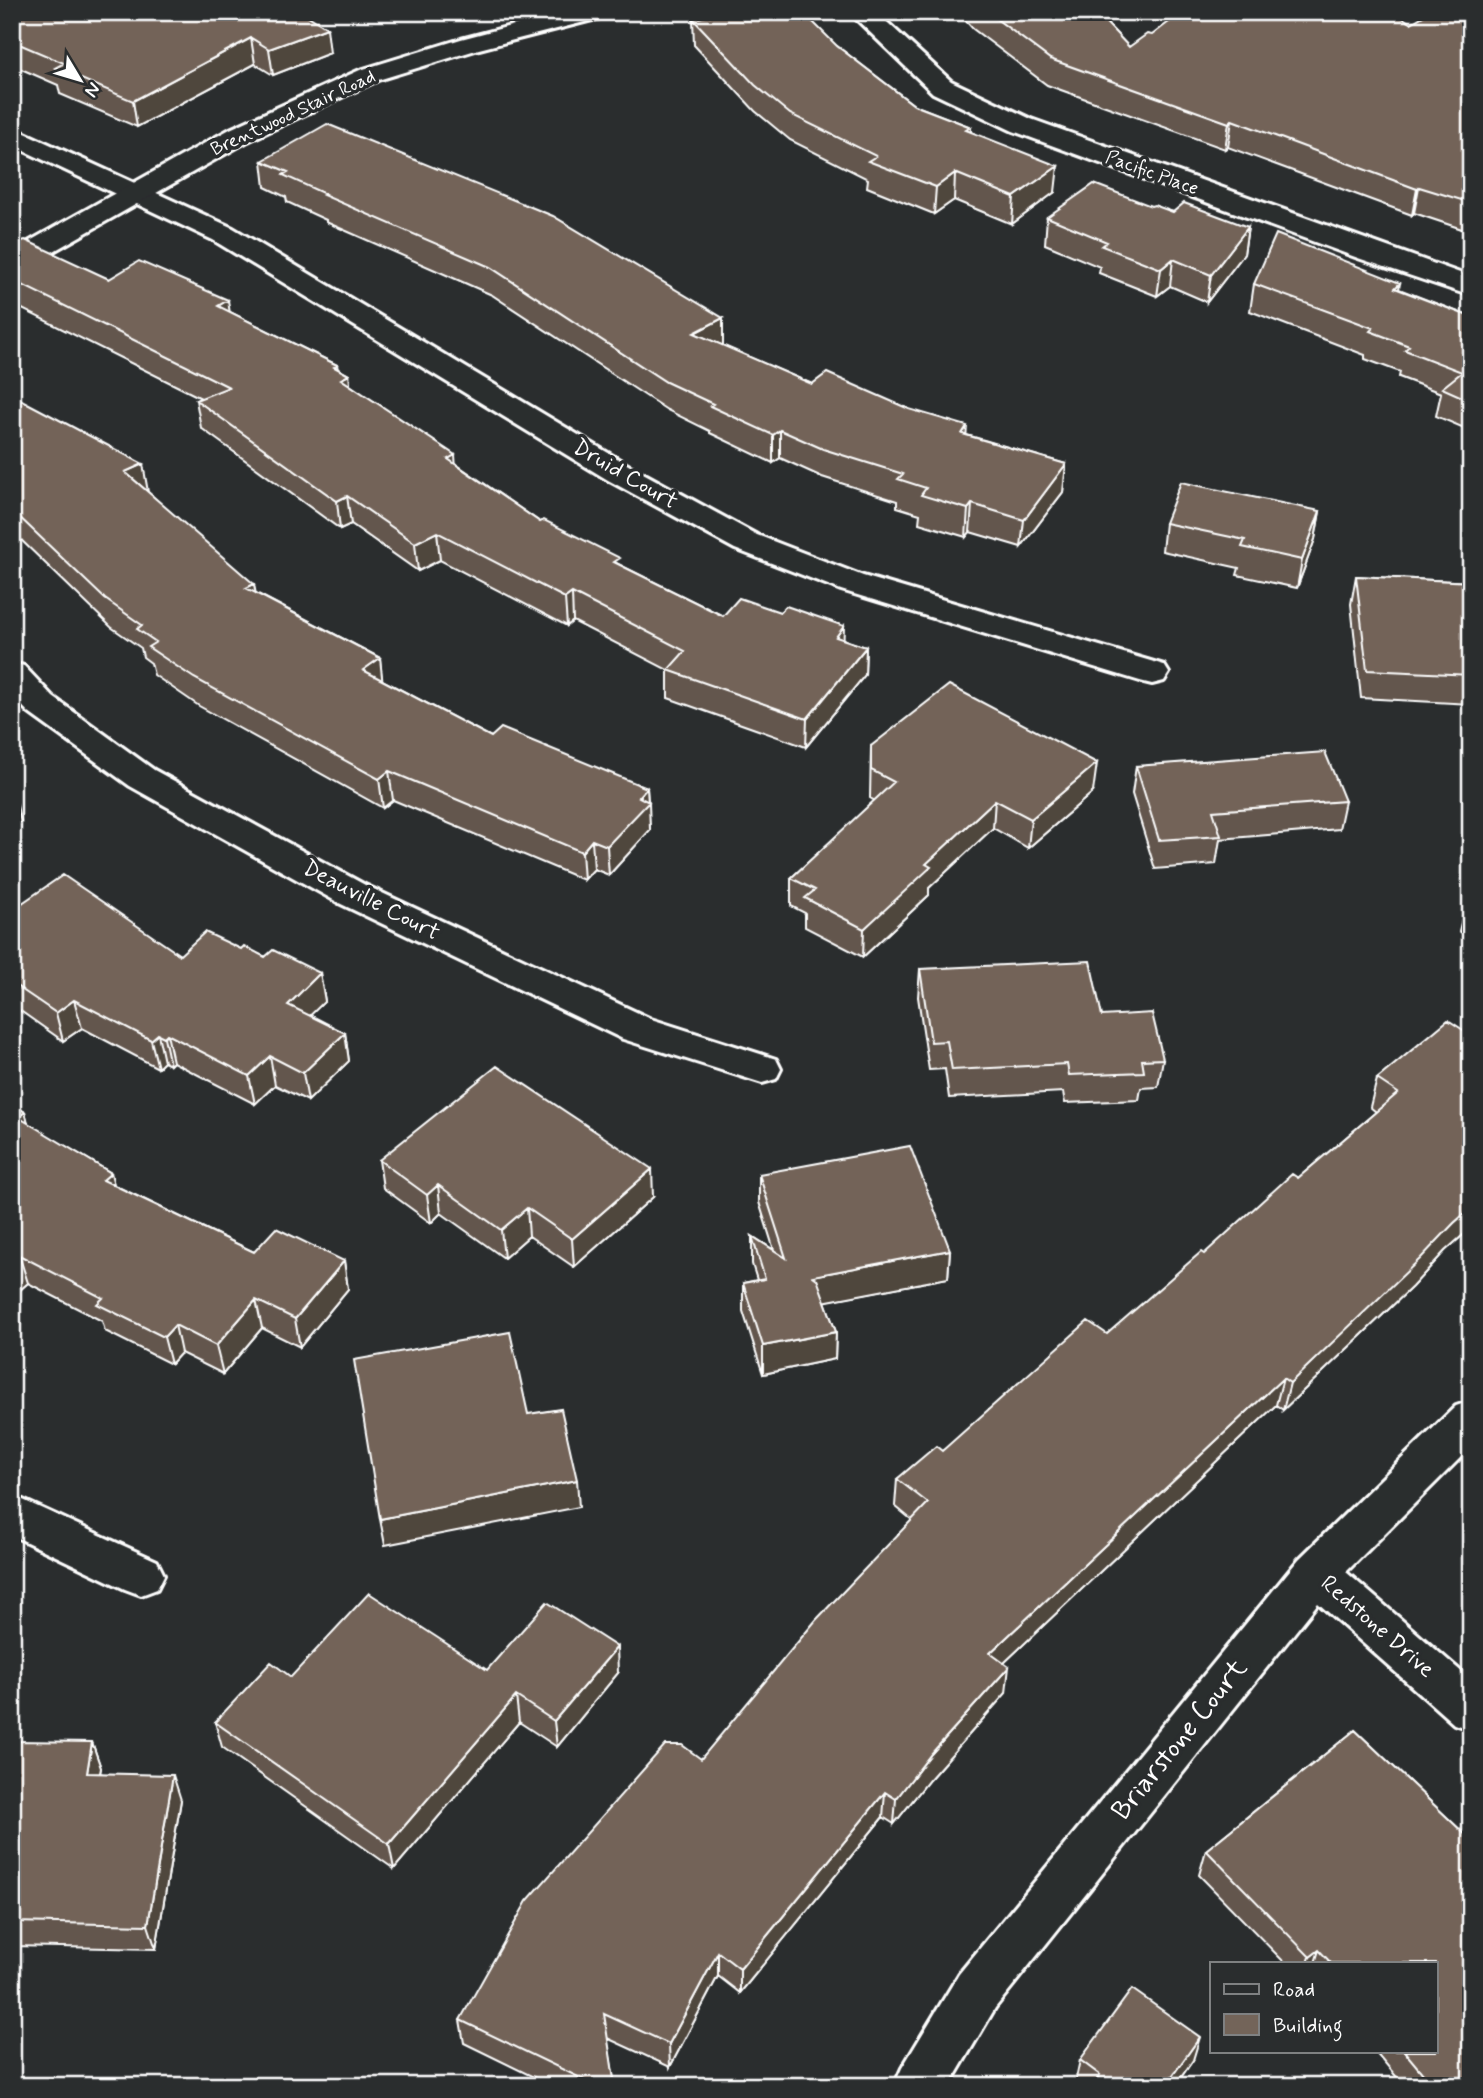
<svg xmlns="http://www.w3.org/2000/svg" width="1483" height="2098" font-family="Mynerve,sans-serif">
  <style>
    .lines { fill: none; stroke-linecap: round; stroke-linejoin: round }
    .minor-casing { stroke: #fff; stroke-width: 6 }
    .secondary-casing { stroke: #fff; stroke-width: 6 }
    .minor { fill: #2a2d2e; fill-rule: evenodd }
    .secondary { fill: #2a2d2e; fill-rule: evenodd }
    .wall { fill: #63564d; stroke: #fff; stroke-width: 2 }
    .shaded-wall { fill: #50463e; stroke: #fff; stroke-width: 2 }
    .building { fill: #736459; stroke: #fff; stroke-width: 2 }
    .labels { text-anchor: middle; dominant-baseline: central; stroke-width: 7; stroke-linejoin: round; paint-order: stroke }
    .far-street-label { font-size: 19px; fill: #fff; stroke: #2a2d2e }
    .street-label { font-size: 23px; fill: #fff; stroke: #2a2d2e }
    .near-street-label { font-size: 28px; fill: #fff; stroke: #2a2d2e }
  </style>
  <rect width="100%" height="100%" fill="#2a2d2e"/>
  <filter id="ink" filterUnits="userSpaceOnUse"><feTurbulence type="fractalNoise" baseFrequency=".0143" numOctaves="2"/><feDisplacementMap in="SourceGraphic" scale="14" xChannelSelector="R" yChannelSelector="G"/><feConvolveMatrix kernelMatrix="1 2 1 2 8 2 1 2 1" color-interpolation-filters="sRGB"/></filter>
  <g filter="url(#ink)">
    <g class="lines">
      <defs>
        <path id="minor" d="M 849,12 L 876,12 L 951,81 L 1031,119 L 1471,277 L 1471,296 L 1358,258 L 1013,131 L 933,93 Z
          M 12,127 L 233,228 L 630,466 L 757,535 L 863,576 L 1164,665 L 1169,673 L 1164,681 L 1152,684 L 1140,681 L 841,590 L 735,549 L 608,480 L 213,240 L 12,145 Z
          M 12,663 L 24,666 L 53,697 L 154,770 L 365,885 L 651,1019 L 776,1059 L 781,1069 L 776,1079 L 762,1083 L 623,1039 L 339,903 L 130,786 L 29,713 L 12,695 Z
          M 1471,1401 L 1471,1447 L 1346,1572 L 1471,1680 L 1471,1730 L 1454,1724 L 1318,1603 L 995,2008 L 949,2086 L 894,2086 L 902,2068 L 959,1974 L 1299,1559 L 1456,1406 Z
          M 12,1495 L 157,1561 L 164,1575 L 157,1589 L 141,1595 L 125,1589 L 12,1535 Z"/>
        <path id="secondary" d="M 564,12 L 607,12 L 604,17 L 479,49 L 378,80 L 248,141 L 22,269 L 12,271 L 12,251 L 230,129 L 360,70 L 461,39 Z"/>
      </defs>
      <!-- minor casing -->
      <use href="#minor" class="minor-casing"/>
      <!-- secondary casing -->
      <use href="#secondary" class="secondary-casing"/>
      <!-- minor -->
      <use href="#minor" class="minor"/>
      <!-- secondary -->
      <use href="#secondary" class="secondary"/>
    </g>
    <!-- wall -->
    <path class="wall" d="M 12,12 L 302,12 L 330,53 L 273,75 L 255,64 L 137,127 L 60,94 L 58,85 L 12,65 Z
      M 958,12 L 1096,12 L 1129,47 L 1152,35 L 1411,23 L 1471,12 L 1471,232 L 1414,213 L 1412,215 L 1228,147 L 1225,149 L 1047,85 L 973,29 Z
      M 693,19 L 837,46 L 914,105 L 971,127 L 971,132 L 1055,192 L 1012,224 L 954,200 L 934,214 L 867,187 L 868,179 L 790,140 L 755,111 L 694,45 Z
      M 262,161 L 723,318 L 723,346 L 812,384 L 967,435 L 1066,464 L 1063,492 L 1021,547 L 970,532 L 966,537 L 919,523 L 920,514 L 897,507 L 897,501 L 822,477 L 780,458 L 773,463 L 710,433 L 710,431 L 667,410 L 492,295 L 326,222 L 326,220 L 287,202 L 286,197 L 265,187 Z
      M 1151,206 L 1173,212 L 1248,227 L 1244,254 L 1207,302 L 1170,286 L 1157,296 L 1099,273 L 1100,267 L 1045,244 L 1047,217 Z
      M 12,244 L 109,279 L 230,312 L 337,365 L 338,369 L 349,375 L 350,385 L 456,464 L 540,522 L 620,565 L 723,616 L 844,640 L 866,647 L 865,675 L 806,747 L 668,698 L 668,670 L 573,621 L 567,626 L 440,560 L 418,571 L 351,524 L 340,529 L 201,428 L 196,400 L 201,398 L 12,304 Z
      M 1400,283 L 1399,289 L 1471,317 L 1471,431 L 1436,416 L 1441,393 L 1399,377 L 1400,372 L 1365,359 L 1365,355 L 1250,311 L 1254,284 Z
      M 12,395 L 148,492 L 256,593 L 380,658 L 382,680 L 491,737 L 647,788 L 650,830 L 609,875 L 594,869 L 584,880 L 393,800 L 383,808 L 199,706 L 154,675 L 151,663 L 143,657 L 141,648 L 111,627 L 17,536 L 12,538 Z
      M 1320,511 L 1315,539 L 1297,588 L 1237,575 L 1239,568 L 1162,551 L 1165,523 Z
      M 1356,576 L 1471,582 L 1471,704 L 1361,698 L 1351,604 Z
      M 871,746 L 1093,792 L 1028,848 L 993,828 L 929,888 L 929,895 L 863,957 L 805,927 L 805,913 L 791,906 L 791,878 L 875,801 L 870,798 Z
      M 1136,766 L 1345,801 L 1339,829 L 1220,839 L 1216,864 L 1155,869 L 1132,794 Z
      M 1471,900 L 1471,939 L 1459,931 L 1466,903 Z
      M 12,910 L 180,955 L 241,949 L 320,973 L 325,1001 L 310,1015 L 345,1033 L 349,1061 L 308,1101 L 275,1085 L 255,1104 L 173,1062 L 170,1065 L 164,1062 L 158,1068 L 82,1028 L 63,1041 L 12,1005 Z
      M 920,969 L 1102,1016 L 1163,1059 L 1158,1087 L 1141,1088 L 1139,1100 L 1065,1103 L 1063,1092 L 949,1098 L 945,1069 L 929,1070 L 918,997 Z
      M 1471,1035 L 1471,1228 L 1445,1251 L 1412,1287 L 1283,1410 L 1276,1405 L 1004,1663 L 1006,1693 L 929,1780 L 894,1824 L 883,1817 L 740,1993 L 718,1976 L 670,2067 L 607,2038 L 615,2086 L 552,2086 L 464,2043 L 460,2020 L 701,1759 L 912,1520 L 895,1506 L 897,1479 L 942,1451 L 1107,1334 L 1298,1178 L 1376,1112 L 1370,1107 L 1377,1079 Z
      M 12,1104 L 25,1112 L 28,1124 L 111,1173 L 114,1185 L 254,1252 L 344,1261 L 348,1289 L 300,1347 L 262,1328 L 223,1374 L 181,1353 L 171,1364 L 105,1331 L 102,1321 L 28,1283 L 12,1297 Z
      M 379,1160 L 653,1197 L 574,1267 L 529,1236 L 504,1258 L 441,1213 L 431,1223 L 383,1188 Z
      M 759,1174 L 950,1250 L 948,1278 L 825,1301 L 836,1332 L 835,1359 L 763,1374 L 743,1311 L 743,1283 L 757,1280 L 752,1264 L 752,1236 L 774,1250 L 759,1202 Z
      M 487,1670 L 618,1673 L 557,1747 L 519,1722 L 394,1869 L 222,1747 L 215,1722 L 291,1677 Z
      M 1355,1730 L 1471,1840 L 1471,2086 L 1404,2086 L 1375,2051 L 1436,2051 L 1436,1963 L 1285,1963 L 1199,1875 L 1206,1850 Z
      M 92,1742 L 101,1768 L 100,1773 L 181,1800 L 156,1949 L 12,1946 L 12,1747 Z
      M 1080,2060 L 1193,2060 L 1175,2086 L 1079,2086 L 1075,2083 Z"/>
    <!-- shaded-wall -->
    <path class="shaded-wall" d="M 327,28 L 330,53 L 273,75 L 269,49 Z
      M 251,38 L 255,64 L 137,127 L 133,101 Z
      M 1232,120 L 1228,147 L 1225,149 L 1229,123 Z
      M 1058,166 L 1055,192 L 1012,224 L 1014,197 Z
      M 955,173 L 954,200 L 934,214 L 936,187 Z
      M 1419,187 L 1414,213 L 1412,215 L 1417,189 Z
      M 1248,227 L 1244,254 L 1207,302 L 1211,275 Z
      M 1173,259 L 1170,286 L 1157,296 L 1161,269 Z
      M 228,300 L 232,328 L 218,306 Z
      M 723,318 L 723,346 L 694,333 Z
      M 349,375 L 352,402 L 341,379 Z
      M 967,426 L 965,454 L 962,434 Z
      M 780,430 L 780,458 L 773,463 L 773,435 Z
      M 455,455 L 457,483 L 448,459 Z
      M 143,464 L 148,492 L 125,472 Z
      M 1066,464 L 1063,492 L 1021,547 L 1024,520 Z
      M 347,496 L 351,524 L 340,529 L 337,501 Z
      M 972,504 L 970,532 L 966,537 L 968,509 Z
      M 1320,511 L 1315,539 L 1297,588 L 1302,560 Z
      M 12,517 L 17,536 L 12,538 Z
      M 437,532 L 440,560 L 418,571 L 415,543 Z
      M 254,584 L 259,612 L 246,588 Z
      M 572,593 L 573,621 L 567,626 L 565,598 Z
      M 844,626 L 843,655 L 836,637 Z
      M 866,647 L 865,675 L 806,747 L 807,719 Z
      M 380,658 L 383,686 L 363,670 Z
      M 1097,763 L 1093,792 L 1028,848 L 1031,819 Z
      M 389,771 L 393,800 L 383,808 L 379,779 Z
      M 647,788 L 648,803 L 649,802 L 650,830 L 609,875 L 607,846 L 639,797 Z
      M 14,794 L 21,822 L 12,827 L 12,795 Z
      M 995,800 L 993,828 L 929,888 L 929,895 L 863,957 L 864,929 L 926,864 Z
      M 592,840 L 594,869 L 584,880 L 582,852 Z
      M 320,973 L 325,1001 L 292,1033 L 288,1005 Z
      M 74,1000 L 82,1028 L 63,1041 L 56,1013 Z
      M 345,1033 L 349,1061 L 308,1101 L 303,1073 Z
      M 158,1034 L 164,1062 L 158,1068 L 151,1040 Z
      M 167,1034 L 173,1062 L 170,1065 L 164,1037 Z
      M 270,1056 L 275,1085 L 255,1104 L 249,1076 Z
      M 25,1112 L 33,1140 L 18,1117 Z
      M 652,1169 L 653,1197 L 574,1267 L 572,1239 Z
      M 111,1173 L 118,1201 L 103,1180 Z
      M 438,1185 L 441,1213 L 431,1223 L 427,1195 Z
      M 527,1208 L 529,1236 L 504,1258 L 501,1230 Z
      M 1471,1208 L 1471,1228 L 1445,1251 L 1412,1287 L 1283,1410 L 1290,1383 L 1454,1223 Z
      M 950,1250 L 948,1278 L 812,1304 L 813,1276 Z
      M 19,1255 L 28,1283 L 12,1297 L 12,1261 Z
      M 344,1261 L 348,1289 L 300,1347 L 295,1319 Z
      M 256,1300 L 262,1328 L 223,1374 L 216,1346 Z
      M 175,1325 L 181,1353 L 171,1364 L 164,1337 Z
      M 836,1332 L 835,1359 L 763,1374 L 763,1346 Z
      M 1283,1378 L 1276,1405 L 987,1679 L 990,1653 Z
      M 577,1480 L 579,1507 L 385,1545 L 380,1519 Z
      M 617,1647 L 618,1673 L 557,1747 L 554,1721 Z
      M 1009,1667 L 1006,1693 L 929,1780 L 894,1824 L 896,1799 L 931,1754 Z
      M 516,1696 L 519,1722 L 394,1869 L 389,1844 Z
      M 92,1742 L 101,1768 L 95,1798 L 87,1773 Z
      M 173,1775 L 181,1800 L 156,1949 L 148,1925 Z
      M 885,1792 L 883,1817 L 740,1993 L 740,1969 Z
      M 1319,1950 L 1315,1963 L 1308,1963 L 1310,1957 Z
      M 718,1952 L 718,1976 L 670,2067 L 669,2044 Z
      M 1200,2037 L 1193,2060 L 1175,2086 L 1165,2086 Z"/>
    <!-- building -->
    <path class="building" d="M 12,12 L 302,12 L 327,28 L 269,49 L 251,38 L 133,101 L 55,68 L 64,63 L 12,41 Z
      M 726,12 L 787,12 L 789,14 L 803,12 L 837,46 L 914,105 L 971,127 L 966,130 L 1058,166 L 1014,197 L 955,173 L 936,187 L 868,161 L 876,156 L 790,114 L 755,85 L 693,19 Z
      M 987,12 L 1096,12 L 1129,47 L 1147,34 L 1152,35 L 1182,12 L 1393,12 L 1411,23 L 1430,12 L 1471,12 L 1471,203 L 1419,187 L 1417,189 L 1232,120 L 1229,123 L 1050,59 Z
      M 327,124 L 553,216 L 723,318 L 694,333 L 812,384 L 827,373 L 909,409 L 967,426 L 962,434 L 1066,464 L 1024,520 L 972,504 L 968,509 L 921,495 L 926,488 L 898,479 L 903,474 L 823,449 L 780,430 L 773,435 L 710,406 L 713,404 L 666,382 L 490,267 L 323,195 L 325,194 L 283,175 L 288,172 L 262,161 Z
      M 1094,184 L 1151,206 L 1154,205 L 1173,212 L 1184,203 L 1248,227 L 1211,275 L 1173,259 L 1161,269 L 1102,246 L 1107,242 L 1047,217 Z
      M 1276,234 L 1400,283 L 1395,288 L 1471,317 L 1471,401 L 1442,388 L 1462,372 L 1405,350 L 1409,346 L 1370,331 L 1373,328 L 1254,284 Z
      M 25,240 L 109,279 L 139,261 L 228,300 L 218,306 L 337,365 L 334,367 L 349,375 L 341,379 L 455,455 L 448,459 L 540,522 L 544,520 L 620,558 L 614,562 L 723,616 L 739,598 L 780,612 L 786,606 L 844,626 L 836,637 L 866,647 L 807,719 L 668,670 L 685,651 L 572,593 L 565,598 L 437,532 L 415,543 L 347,496 L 337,501 L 196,400 L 229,387 L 12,280 L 12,244 Z
      M 12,395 L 143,464 L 125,472 L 254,584 L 246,588 L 380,658 L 363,670 L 491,737 L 501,728 L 647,788 L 639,797 L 649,802 L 607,846 L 592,840 L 582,852 L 389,771 L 379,779 L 194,678 L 148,647 L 156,642 L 137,629 L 142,625 L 105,599 L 12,510 Z
      M 1181,482 L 1320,511 L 1302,560 L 1242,547 L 1245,540 L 1165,523 Z
      M 1356,576 L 1471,582 L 1471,675 L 1367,670 Z
      M 949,685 L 1097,763 L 1031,819 L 995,800 L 926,864 L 931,867 L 864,929 L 805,898 L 815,890 L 791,878 L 894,782 L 871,770 L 871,746 Z
      M 1325,752 L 1345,801 L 1213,811 L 1221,836 L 1159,840 L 1136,766 Z
      M 63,875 L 180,955 L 205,932 L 241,949 L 244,946 L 265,957 L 273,950 L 320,973 L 288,1005 L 345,1033 L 303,1073 L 270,1056 L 249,1076 L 167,1034 L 164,1037 L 158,1034 L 151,1040 L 74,1000 L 56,1013 L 12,983 L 12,910 Z
      M 1090,961 L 1102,1016 L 1152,1013 L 1163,1059 L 1142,1060 L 1144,1072 L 1069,1075 L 1067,1064 L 952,1070 L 947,1041 L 931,1042 L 920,969 Z
      M 1448,1020 L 1471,1035 L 1471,1208 L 1454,1223 L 1420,1259 L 1290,1383 L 1283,1378 L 990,1653 L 1009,1667 L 931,1754 L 896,1799 L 885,1792 L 740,1969 L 718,1952 L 669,2044 L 604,2014 L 615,2086 L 597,2086 L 460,2020 L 527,1901 L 665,1745 L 682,1745 L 701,1759 L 816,1620 L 928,1503 L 897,1479 L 936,1446 L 942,1451 L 1088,1321 L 1107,1334 L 1201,1252 L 1204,1254 L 1292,1174 L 1298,1178 L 1398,1093 L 1377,1079 Z
      M 497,1066 L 652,1169 L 572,1239 L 527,1208 L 501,1230 L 438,1185 L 427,1195 L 379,1160 Z
      M 12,1104 L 25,1112 L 18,1117 L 111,1173 L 103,1180 L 254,1252 L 276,1228 L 344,1261 L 295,1319 L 256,1300 L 216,1346 L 175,1325 L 164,1337 L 97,1304 L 103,1298 L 19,1255 L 12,1261 Z
      M 910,1146 L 950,1250 L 813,1276 L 817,1279 L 836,1332 L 763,1346 L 743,1283 L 765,1279 L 752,1236 L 786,1258 L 759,1174 Z
      M 510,1332 L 528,1414 L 561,1409 L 577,1480 L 380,1519 L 354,1360 Z
      M 369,1593 L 487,1670 L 547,1602 L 617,1647 L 554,1721 L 516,1696 L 389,1844 L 215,1722 L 271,1662 L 291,1677 Z
      M 1355,1730 L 1471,1840 L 1471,2086 L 1433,2086 L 1404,2051 L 1436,2051 L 1436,1963 L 1331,1963 L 1319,1950 L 1310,1957 L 1206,1850 Z
      M 14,1741 L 92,1742 L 87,1773 L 173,1775 L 148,1925 L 12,1922 L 12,1747 Z
      M 1132,1989 L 1200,2037 L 1165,2086 L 1092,2086 L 1100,2075 L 1080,2060 Z"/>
  </g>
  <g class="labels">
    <!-- far-street labels -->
    <g class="far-street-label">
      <text transform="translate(293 113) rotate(-25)">Brentwood Stair Road</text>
      <text transform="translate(1152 173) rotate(20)">Pacific Place</text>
    </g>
    <!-- street labels -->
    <g class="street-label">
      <text transform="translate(625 475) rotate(30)">Druid Court</text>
      <text transform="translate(371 901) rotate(27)">Deauville Court</text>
      <text transform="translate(1377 1627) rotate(41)">Redstone Drive</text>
    </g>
    <!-- near-street labels -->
    <g class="near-street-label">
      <text transform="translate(1180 1740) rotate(-51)">Briarstone Court</text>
    </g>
  </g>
  <!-- margin -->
  <rect width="1483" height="2098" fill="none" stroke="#2a2d2e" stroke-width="42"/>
  <rect x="21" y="21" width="1441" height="2056" fill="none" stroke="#fff" stroke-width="2.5" filter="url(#ink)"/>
  <!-- legend -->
  <rect x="1210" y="1962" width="228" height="91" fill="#2a2d2e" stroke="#7f8182" stroke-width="2"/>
  <rect x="1224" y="1984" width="35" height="10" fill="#2a2d2e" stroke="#7f8182" stroke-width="2"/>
  <text x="1273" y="1996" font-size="21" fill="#ffffff">Road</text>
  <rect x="1224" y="2014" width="35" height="21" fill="#736459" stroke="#7f8182" stroke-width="2"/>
  <text x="1273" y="2032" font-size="21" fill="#ffffff">Building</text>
  <!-- north arrow -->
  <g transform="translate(80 80) rotate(128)" stroke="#2a2d2e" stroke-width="5" paint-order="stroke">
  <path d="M0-5L12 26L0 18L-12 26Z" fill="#ffffff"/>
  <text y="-10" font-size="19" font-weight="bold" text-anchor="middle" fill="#ffffff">N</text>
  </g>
</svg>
